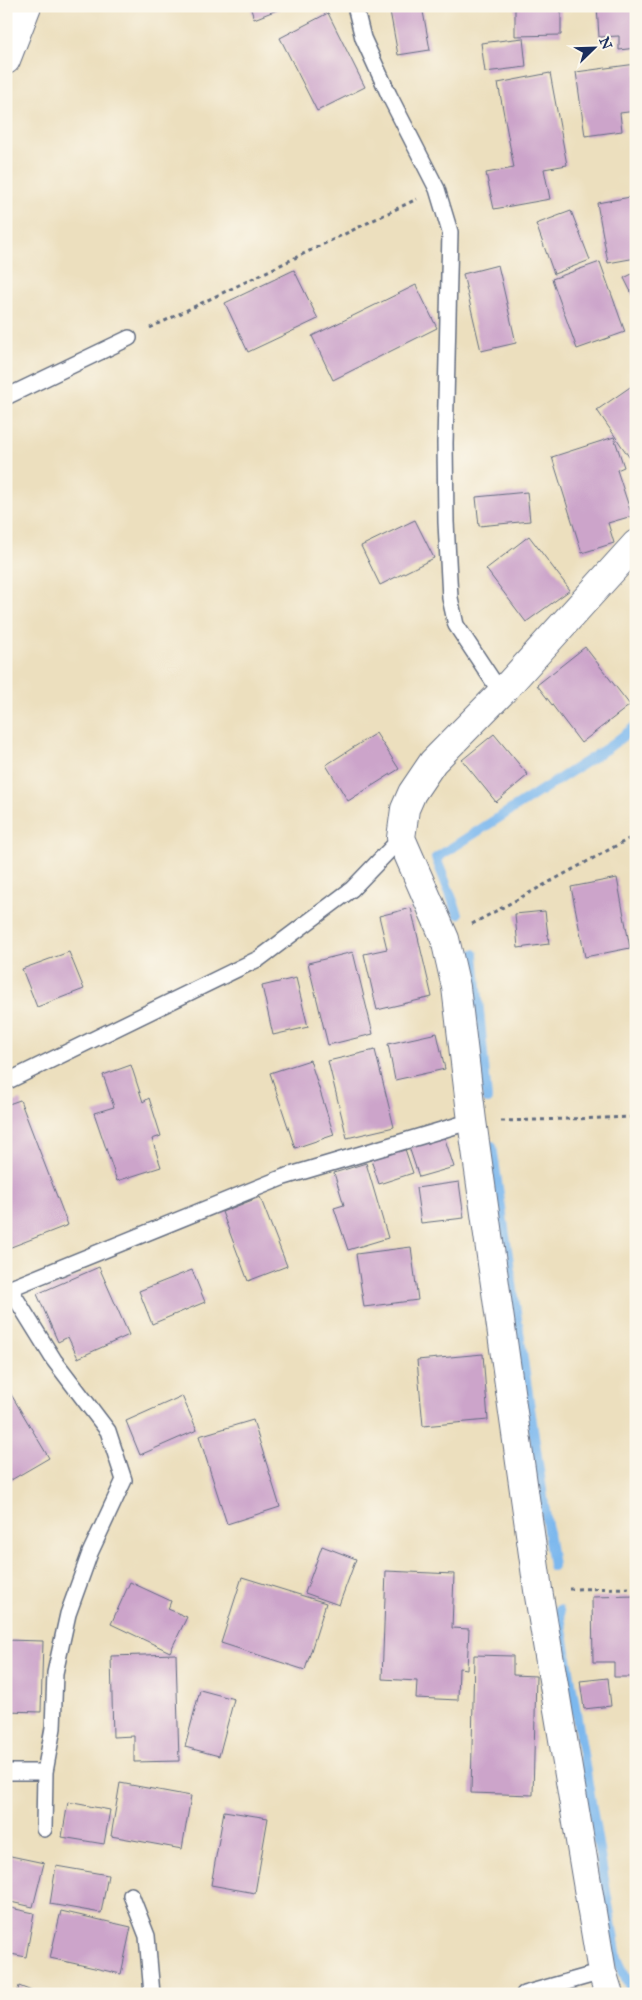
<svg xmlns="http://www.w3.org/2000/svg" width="642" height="2000" font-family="'IM FELL Great Primer',serif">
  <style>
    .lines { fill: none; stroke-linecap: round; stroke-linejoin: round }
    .stream { stroke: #7cb8ee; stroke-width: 10 }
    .building { fill: #cca4ca }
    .service-casing { stroke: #646d80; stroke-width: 18 }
    .minor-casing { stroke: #646d80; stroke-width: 30 }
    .motorway-casing { stroke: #646d80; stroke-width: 30 }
    .path { stroke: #646d80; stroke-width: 3; stroke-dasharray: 4 4; stroke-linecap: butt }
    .service { stroke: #fff; stroke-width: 15 }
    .minor { stroke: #fff; stroke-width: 28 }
    .motorway { stroke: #fff; stroke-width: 28 }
  </style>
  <rect width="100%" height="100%" fill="#fbf7ec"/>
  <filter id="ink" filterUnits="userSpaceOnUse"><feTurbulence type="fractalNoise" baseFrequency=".02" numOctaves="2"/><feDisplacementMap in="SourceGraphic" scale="10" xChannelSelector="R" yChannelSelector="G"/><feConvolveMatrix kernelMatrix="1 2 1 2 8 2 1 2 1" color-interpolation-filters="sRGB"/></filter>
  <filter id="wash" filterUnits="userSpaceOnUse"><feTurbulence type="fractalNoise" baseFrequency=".0096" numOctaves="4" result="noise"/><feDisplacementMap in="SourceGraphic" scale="20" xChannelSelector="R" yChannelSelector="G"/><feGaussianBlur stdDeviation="1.12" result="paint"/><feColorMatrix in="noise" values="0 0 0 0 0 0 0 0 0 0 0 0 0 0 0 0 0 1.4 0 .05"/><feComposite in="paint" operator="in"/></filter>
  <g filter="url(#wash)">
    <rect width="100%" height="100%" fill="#ecdfbe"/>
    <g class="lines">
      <!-- stream -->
      <path class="stream" d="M 458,914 L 436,858 L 609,747 L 636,726
        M 474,954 L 487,1099
        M 492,1146 L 553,1566
        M 559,1610 L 617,1958 L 633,1994"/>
    </g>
    <g id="blocks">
      <!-- building -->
      <path class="building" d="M 250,6 L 287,6 L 254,19 Z
        M 416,6 L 422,6 L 430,50 L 398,55 L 390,11 Z
        M 515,6 L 561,6 L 561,35 L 515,36 Z
        M 597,6 L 636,6 L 636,48 L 619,50 L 619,36 L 599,37 Z
        M 328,13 L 365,87 L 317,111 L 280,38 Z
        M 523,38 L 526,67 L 485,72 L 481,43 Z
        M 636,64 L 636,111 L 620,113 L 622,131 L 585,136 L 576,72 Z
        M 550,73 L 567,165 L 544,169 L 550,199 L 494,209 L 486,173 L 514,168 L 498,83 Z
        M 636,196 L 636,258 L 608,263 L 597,203 Z
        M 571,211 L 590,260 L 554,274 L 536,224 Z
        M 600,262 L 625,332 L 577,349 L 552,279 Z
        M 498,265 L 516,343 L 481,351 L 463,274 Z
        M 294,270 L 318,319 L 248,352 L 225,303 Z
        M 636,272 L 636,302 L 624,278 Z
        M 416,285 L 437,328 L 333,380 L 312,336 Z
        M 636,383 L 636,467 L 597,410 Z
        M 614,437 L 624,467 L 617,470 L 632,516 L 608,523 L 614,543 L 582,553 L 552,457 Z
        M 527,492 L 530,521 L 479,526 L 476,497 Z
        M 415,520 L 434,558 L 380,585 L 361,546 Z
        M 529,536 L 570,590 L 526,622 L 486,569 Z
        M 585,647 L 630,705 L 581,743 L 537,685 Z
        M 376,733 L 399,769 L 348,801 L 326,765 Z
        M 494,734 L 528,775 L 496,802 L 462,760 Z
        M 617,878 L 630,948 L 585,957 L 571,887 Z
        M 411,908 L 432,997 L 377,1010 L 364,954 L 387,949 L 379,916 Z
        M 545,911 L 549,944 L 518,948 L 515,914 Z
        M 69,952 L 84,989 L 37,1007 L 22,969 Z
        M 353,952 L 373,1034 L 328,1045 L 308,963 Z
        M 296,978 L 308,1027 L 273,1035 L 262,986 Z
        M 437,1033 L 445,1069 L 395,1080 L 388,1044 Z
        M 375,1050 L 394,1127 L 347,1138 L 328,1061 Z
        M 310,1060 L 334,1135 L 295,1148 L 270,1073 Z
        M 131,1065 L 143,1102 L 149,1098 L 161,1136 L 152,1139 L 161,1167 L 117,1181 L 94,1113 L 114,1107 L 103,1075 Z
        M 20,1100 L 68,1225 L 6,1249 L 6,1105 Z
        M 444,1136 L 454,1167 L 419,1177 L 409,1147 Z
        M 404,1146 L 413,1173 L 379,1184 L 370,1157 Z
        M 366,1163 L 388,1238 L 348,1250 L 334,1208 L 344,1205 L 334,1173 Z
        M 459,1182 L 464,1218 L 421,1223 L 416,1188 Z
        M 260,1197 L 287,1266 L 248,1281 L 222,1212 Z
        M 411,1247 L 418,1300 L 364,1307 L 356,1254 Z
        M 99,1267 L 129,1335 L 78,1358 L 68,1337 L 58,1342 L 37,1294 Z
        M 192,1270 L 205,1302 L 152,1324 L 139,1291 Z
        M 483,1354 L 488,1420 L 423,1426 L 417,1360 Z
        M 6,1386 L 49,1458 L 6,1483 Z
        M 182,1396 L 197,1430 L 140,1455 L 126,1421 Z
        M 253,1420 L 280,1507 L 227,1524 L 199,1436 Z
        M 322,1546 L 356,1559 L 339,1605 L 305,1593 Z
        M 386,1571 L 454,1574 L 452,1628 L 469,1629 L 467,1669 L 459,1668 L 458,1700 L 416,1698 L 417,1681 L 382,1679 Z
        M 242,1577 L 326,1603 L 305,1670 L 221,1643 Z
        M 130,1582 L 171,1601 L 168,1609 L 187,1617 L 170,1652 L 111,1624 Z
        M 636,1596 L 636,1677 L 614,1677 L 614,1662 L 593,1662 L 592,1597 Z
        M 6,1640 L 43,1641 L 41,1712 L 6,1711 Z
        M 176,1654 L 179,1761 L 134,1762 L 134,1736 L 113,1737 L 111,1656 Z
        M 474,1655 L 513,1656 L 513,1675 L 536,1676 L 533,1795 L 471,1793 Z
        M 608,1678 L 611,1706 L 584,1709 L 580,1681 Z
        M 200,1690 L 234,1699 L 219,1756 L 185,1747 Z
        M 120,1783 L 191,1796 L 182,1849 L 111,1836 Z
        M 68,1802 L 110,1810 L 104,1844 L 62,1837 Z
        M 224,1811 L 268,1818 L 255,1893 L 211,1885 Z
        M 6,1855 L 44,1863 L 33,1907 L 6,1901 Z
        M 56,1866 L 108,1875 L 101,1913 L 50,1904 Z
        M 6,1907 L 34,1913 L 26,1957 L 6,1953 Z
        M 61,1911 L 131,1927 L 121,1974 L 50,1958 Z
        M 19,1986 L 39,1994 L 17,1994 Z"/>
    </g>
  </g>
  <g filter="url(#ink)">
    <use href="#blocks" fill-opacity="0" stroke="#646d80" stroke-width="1"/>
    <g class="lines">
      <defs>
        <path id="service" d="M 355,6 L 363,38 L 389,95 L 437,189 L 450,232 L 445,443 L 446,522 L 450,598 L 456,625 L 501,693
          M 6,397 L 129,338
          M 6,1082 L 260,958 L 352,889 L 401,838
          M 10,1289 L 54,1360 L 108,1431 L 124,1480 L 90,1553 L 68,1614 L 55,1673 L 53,1728 L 45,1772 L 44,1829
          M 6,1290 L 284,1177 L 472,1121
          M 6,1772 L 45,1772
          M 131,1895 L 147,1936 L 152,1994
          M 524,1994 L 602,1972"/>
        <path id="minor" d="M 609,1994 L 602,1972 L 538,1590 L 472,1121 L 456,987 L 445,939 L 401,838 L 405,809 L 412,793 L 433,762 L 501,693 L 636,544"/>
        <path id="motorway" d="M 6,60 L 27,6"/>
      </defs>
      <!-- service casing -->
      <use href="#service" class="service-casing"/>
      <!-- minor casing -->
      <use href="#minor" class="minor-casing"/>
      <!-- motorway casing -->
      <use href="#motorway" class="motorway-casing"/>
      <!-- path -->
      <path class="path" d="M 150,328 L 417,199
        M 472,924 L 636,835
        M 501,1121 L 636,1117
        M 569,1589 L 636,1588"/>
      <!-- service -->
      <use href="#service" class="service"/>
      <!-- minor -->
      <use href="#minor" class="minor"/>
      <!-- motorway -->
      <use href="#motorway" class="motorway"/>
    </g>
  </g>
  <!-- margin -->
  <rect width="642" height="2000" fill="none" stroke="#fbf7ec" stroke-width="25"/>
  <!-- north arrow -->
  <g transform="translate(594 48) rotate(67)" stroke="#fbf7ec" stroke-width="4" paint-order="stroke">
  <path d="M0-4L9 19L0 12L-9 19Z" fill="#1b2f5e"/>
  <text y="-8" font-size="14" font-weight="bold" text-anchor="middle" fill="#1b2f5e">N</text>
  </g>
</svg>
